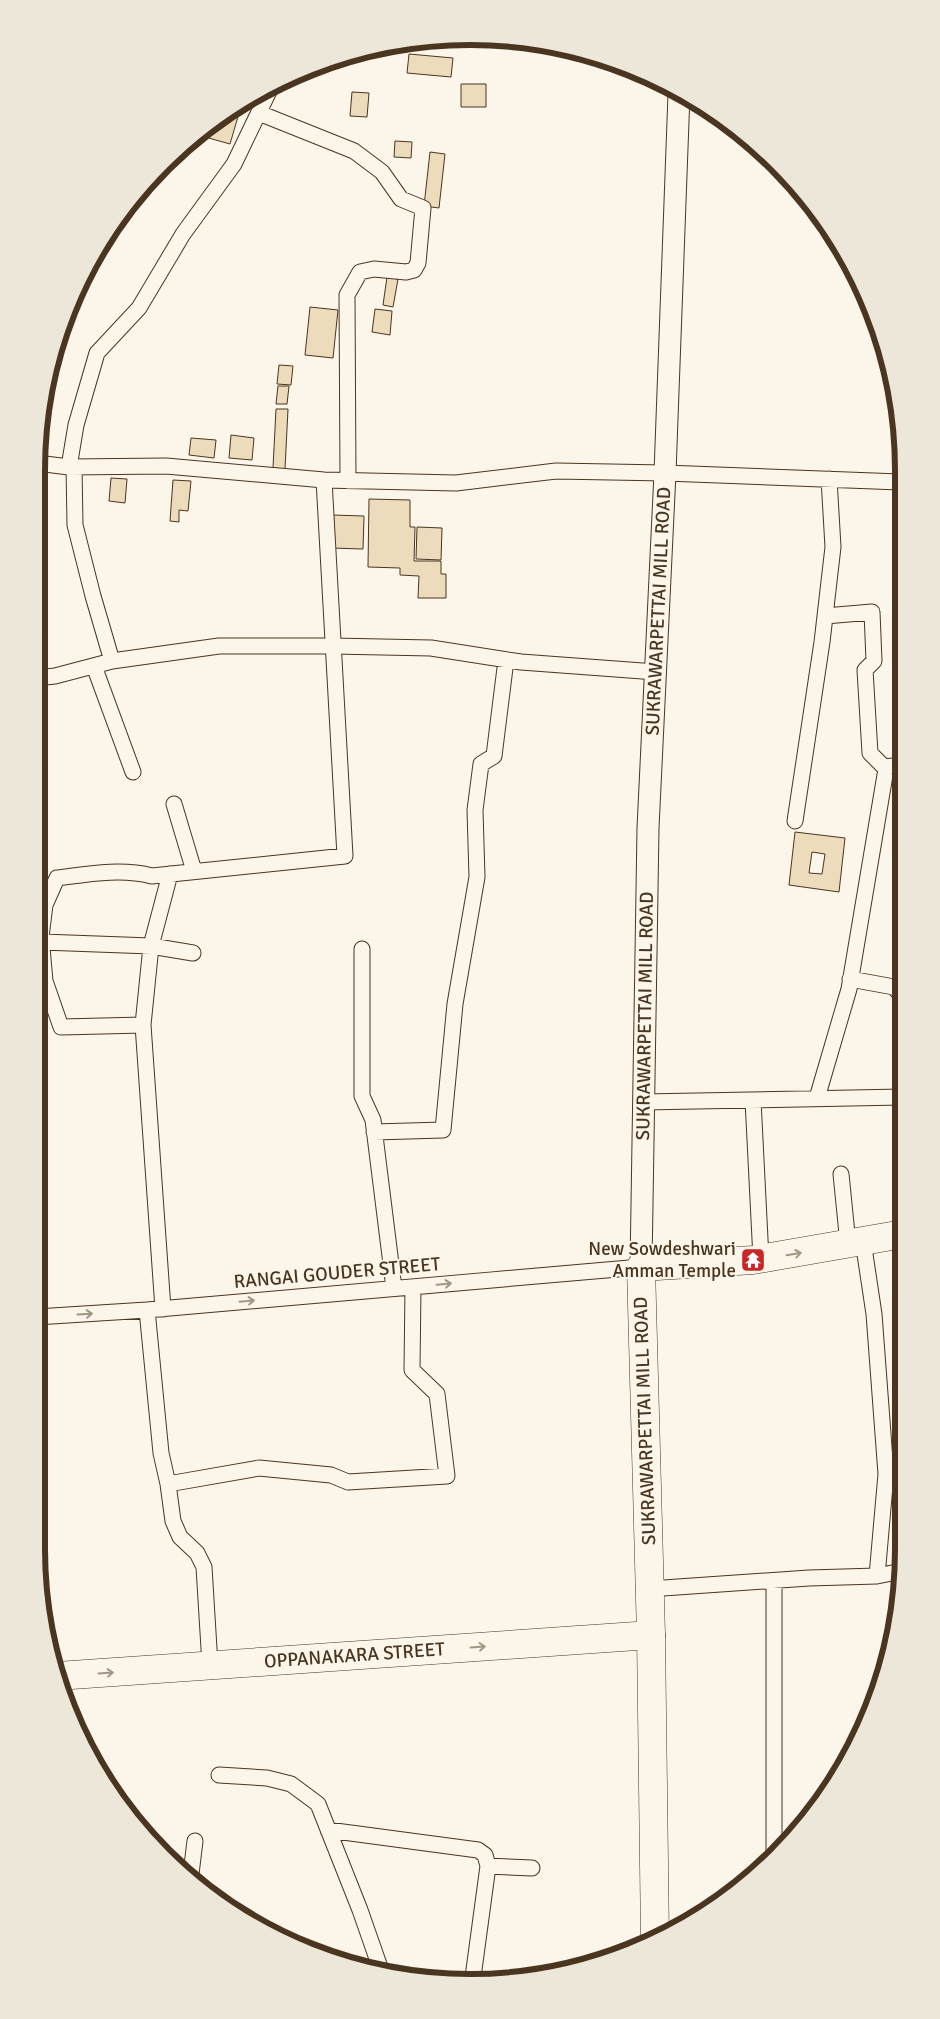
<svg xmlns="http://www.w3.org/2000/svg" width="940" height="2019" font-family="Signika,sans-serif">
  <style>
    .building { fill: #ecdcbc; stroke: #4a3520; fill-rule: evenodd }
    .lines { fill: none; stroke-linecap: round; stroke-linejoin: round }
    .street-casing { stroke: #4a3520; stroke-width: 17 }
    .secondary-casing { stroke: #4a3520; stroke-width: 23 }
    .highway-casing { stroke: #4a3520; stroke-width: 29 }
    .street { stroke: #fbf6e9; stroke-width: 15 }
    .secondary { stroke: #fbf6e9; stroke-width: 21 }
    .highway { stroke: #fbf6e9; stroke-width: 28 }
    .oneway { stroke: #a29684 }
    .labels { text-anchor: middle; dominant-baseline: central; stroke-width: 4; stroke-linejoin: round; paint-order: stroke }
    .street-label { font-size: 19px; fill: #4a3520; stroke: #fbf6e9 }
    .poi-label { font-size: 19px; fill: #4a3520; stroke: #fbf6e9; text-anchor: end }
    .rim { fill: none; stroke: #4a3520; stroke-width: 6 }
  </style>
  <rect width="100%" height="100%" fill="#fbf6e9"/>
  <!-- building -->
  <path class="building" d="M 409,54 L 453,58 L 451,77 L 407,73 Z
    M 461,84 L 486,84 L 486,107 L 461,107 Z
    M 352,92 L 369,93 L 367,117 L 350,116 Z
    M 242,103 L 230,144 L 198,135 L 229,110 Z
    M 395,141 L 412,142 L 411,158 L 394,157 Z
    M 430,152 L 445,154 L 439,208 L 424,206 Z
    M 387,277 L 398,279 L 393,307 L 383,305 Z
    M 310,307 L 338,310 L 333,358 L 305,355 Z
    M 375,309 L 392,311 L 390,335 L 372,332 Z
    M 279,365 L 293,366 L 291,385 L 277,384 Z
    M 278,386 L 289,386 L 287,404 L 276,404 Z
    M 276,409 L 288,409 L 285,469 L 273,468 Z
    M 231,435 L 254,438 L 252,460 L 229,458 Z
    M 191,438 L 216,440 L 214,458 L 189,455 Z
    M 111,478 L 127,479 L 125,503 L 109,501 Z
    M 173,480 L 191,481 L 188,511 L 179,510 L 179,522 L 170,521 Z
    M 369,499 L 410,500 L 410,527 L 415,527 L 414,561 L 441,561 L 441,574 L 446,574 L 446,598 L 418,598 L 419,576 L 400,575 L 400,568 L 368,567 Z
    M 332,515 L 364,516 L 363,549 L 331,548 Z
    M 417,527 L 442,528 L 441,560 L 416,559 Z
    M 795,832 L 845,838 L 839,892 L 789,885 ZM 812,852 L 825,854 L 822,874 L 809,873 Z"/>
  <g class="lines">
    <defs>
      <path id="street" d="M 259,113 L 354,151 L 382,172 L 401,199 L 423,208 L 418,263 L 414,270 L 406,272 L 374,269 L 360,272 L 347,295 L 348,481
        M 37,463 L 69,467 L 166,466 L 324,480 L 456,483 L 556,471 L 665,473 L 900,482
        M 74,466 L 75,525 L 93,596 L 112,661
        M 69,467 L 76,425 L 97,353 L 139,308 L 183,234 L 234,164 L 271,87
        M 94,666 L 133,772
        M 36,678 L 55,676 L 112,661 L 219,646 L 333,646 L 431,648 L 521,662 L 656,672
        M 885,767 L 901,765
        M 174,804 L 194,871
        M 795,821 L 822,642 L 833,547 L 829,479
        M 42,942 L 151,946 L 193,953
        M 362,949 L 362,1096 L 373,1120 L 394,1288
        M 850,979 L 894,987 L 902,996
        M 143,1025 L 61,1027 L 45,981 L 41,937 L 45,905 L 57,878 C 88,874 121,868 152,876 L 345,856 L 324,480
        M 817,1098 L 849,989 L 886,769 L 870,753 L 865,670 L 874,661 L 872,612 L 825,616
        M 753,1100 L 761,1259
        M 643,1102 L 902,1097
        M 374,1132 L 443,1130 L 455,1004 L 477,877 L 475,810 L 481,764 L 494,756 L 506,660
        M 841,1174 L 848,1244
        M 863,1241 L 874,1314 L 886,1474 L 877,1576
        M 163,1309 L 143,1025 L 151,946 L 170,874
        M 147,1310 L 161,1453 L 168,1484 L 173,1521 L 180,1537 L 197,1553 L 204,1567 L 210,1665
        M 36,1317 L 147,1310 L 641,1267
        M 168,1484 L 259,1468 L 331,1475 L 348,1482 L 447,1476 L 437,1394 L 412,1370 L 413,1287
        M 774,1581 L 774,1850
        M 649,1589 L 809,1578 L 877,1576 L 902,1571
        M 219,1775 L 267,1778 L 291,1784 L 318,1804 L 360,1910 L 382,1973
        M 328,1830 L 478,1850 L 485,1855 L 488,1866 L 473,1977
        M 488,1866 L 532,1868
        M 191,1874 L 195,1841"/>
      <g id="secondary">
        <path id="s1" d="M 641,1267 L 648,828 L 665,473 L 679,94"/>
      </g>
      <g id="highway">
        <path id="s2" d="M 57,1676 L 651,1635"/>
        <path d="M 655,1939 L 651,1635 L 641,1267 L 753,1260 L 903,1234"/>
      </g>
    </defs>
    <!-- street casing -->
    <use href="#street" class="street-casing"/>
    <!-- secondary casing -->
    <use href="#secondary" class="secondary-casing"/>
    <!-- highway casing -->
    <use href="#highway" class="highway-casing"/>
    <!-- street -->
    <use href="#street" class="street"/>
    <!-- secondary -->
    <use href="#secondary" class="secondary"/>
    <!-- highway -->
    <use href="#highway" class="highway"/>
  </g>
  <!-- one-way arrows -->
  <defs><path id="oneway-shaft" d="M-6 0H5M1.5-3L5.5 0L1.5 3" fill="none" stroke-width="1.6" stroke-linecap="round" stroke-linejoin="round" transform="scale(1.25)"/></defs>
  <g class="oneway">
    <use href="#oneway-shaft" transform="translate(794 1254) rotate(-9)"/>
    <use href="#oneway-shaft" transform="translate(444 1284) rotate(-5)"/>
    <use href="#oneway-shaft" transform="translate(247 1301) rotate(-5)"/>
    <use href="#oneway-shaft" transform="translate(85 1314) rotate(-3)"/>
    <use href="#oneway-shaft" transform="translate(478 1647) rotate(-4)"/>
    <use href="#oneway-shaft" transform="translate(106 1673) rotate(-4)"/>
  </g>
  <!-- icons -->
  <defs>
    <symbol id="temple-square" viewBox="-11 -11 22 22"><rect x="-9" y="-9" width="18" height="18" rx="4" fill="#c62828" stroke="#fbf6e9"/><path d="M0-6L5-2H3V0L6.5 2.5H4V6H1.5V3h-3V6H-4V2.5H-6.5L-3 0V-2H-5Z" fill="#fff"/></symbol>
  </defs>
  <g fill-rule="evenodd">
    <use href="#temple-square" x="739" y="1246" width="28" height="28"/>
  </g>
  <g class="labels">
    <!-- street labels -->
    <g class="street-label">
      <text stroke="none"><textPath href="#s1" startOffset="656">SUKRAWARPETTAI MILL ROAD</textPath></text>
      <text stroke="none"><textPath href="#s1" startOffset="251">SUKRAWARPETTAI MILL ROAD</textPath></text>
      <text transform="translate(337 1273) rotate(-5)">RANGAI GOUDER STREET</text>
      <text transform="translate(645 1421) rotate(-92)">SUKRAWARPETTAI MILL ROAD</text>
      <text stroke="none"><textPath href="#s2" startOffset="298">OPPANAKARA STREET</textPath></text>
    </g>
    <!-- poi labels -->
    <g class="poi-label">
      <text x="736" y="1249">New Sowdeshwari<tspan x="736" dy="22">Amman Temple</tspan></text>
    </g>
  </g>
  <!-- crop -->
  <path d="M0 0H940V2019H0ZM470 45H470A425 425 0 0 1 895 470V1549A425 425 0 0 1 470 1974H470A425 425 0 0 1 45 1549V470A425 425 0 0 1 470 45Z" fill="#ede7d9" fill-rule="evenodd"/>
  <path class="rim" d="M470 45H470A425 425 0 0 1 895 470V1549A425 425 0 0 1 470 1974H470A425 425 0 0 1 45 1549V470A425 425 0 0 1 470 45Z"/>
</svg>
